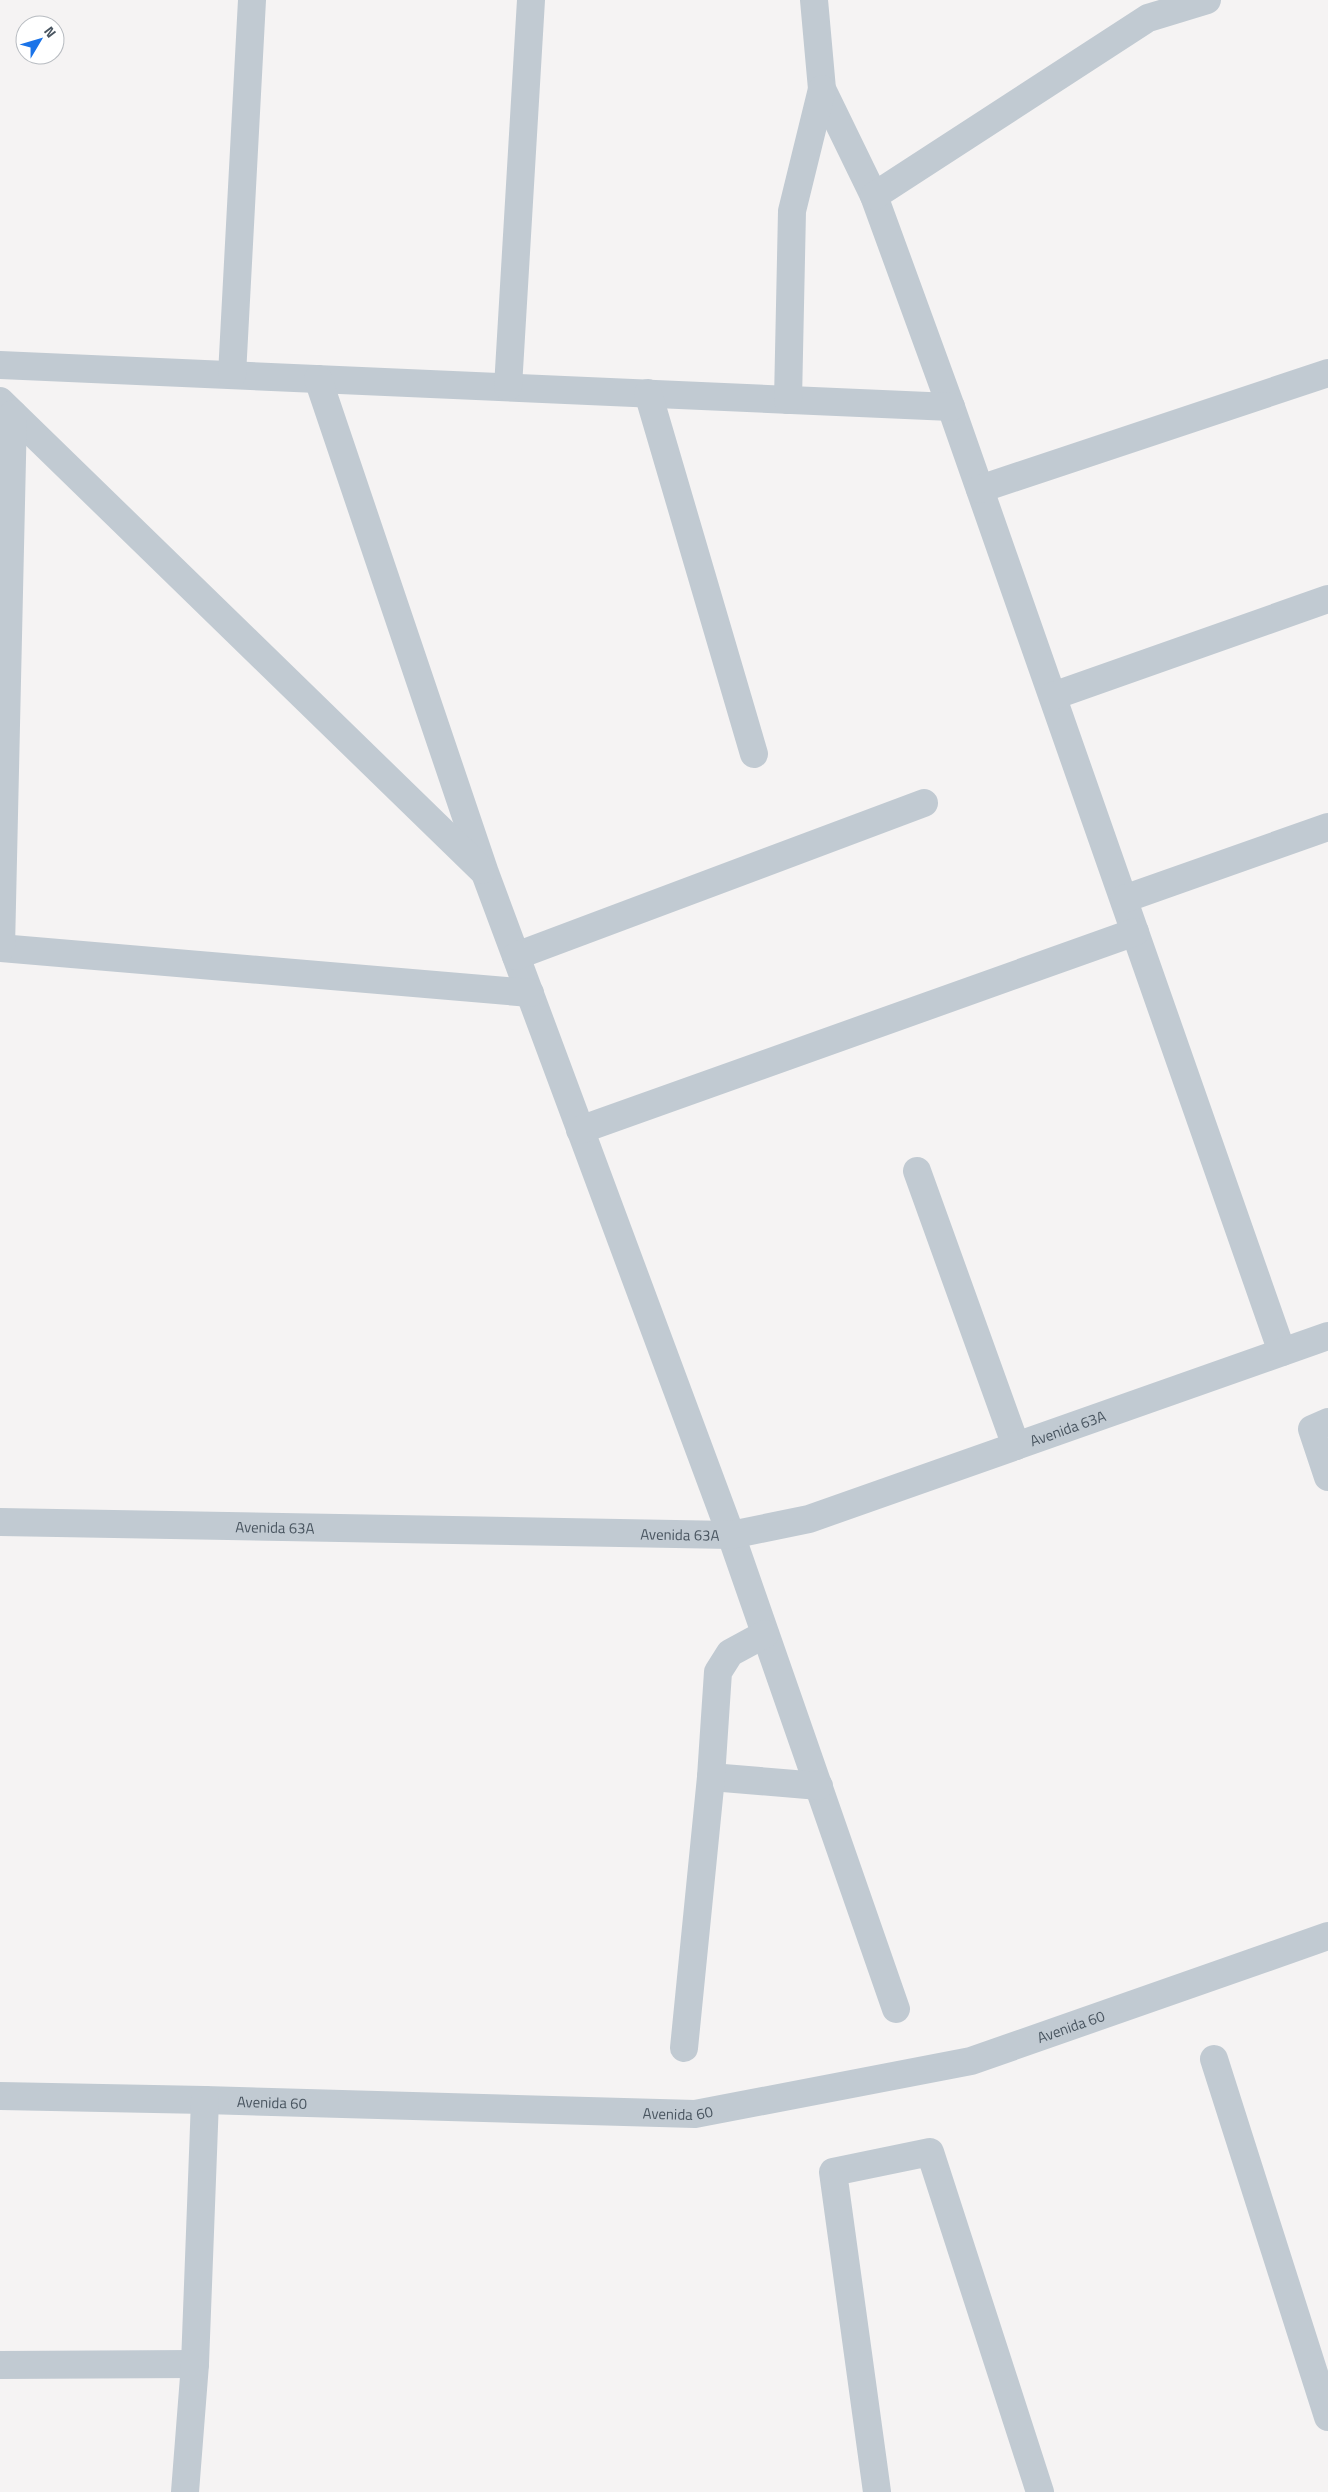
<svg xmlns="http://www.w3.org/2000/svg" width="1328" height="2492" font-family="'Titillium Web',sans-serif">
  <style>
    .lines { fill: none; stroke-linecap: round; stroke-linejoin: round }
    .minor { stroke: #c1cad2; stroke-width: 28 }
    .labels { text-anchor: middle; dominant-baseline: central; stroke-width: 4.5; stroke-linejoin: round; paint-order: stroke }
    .street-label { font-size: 15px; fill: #4a5661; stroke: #fff }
  </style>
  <rect width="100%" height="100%" fill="#f5f3f3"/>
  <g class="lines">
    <!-- minor -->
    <g class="minor">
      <path d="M 814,0 L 822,89 L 874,196 L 951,407 L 1282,1352"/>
      <path d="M 874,196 L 1148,18 L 1207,0"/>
      <path d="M 0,365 L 951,407"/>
      <path d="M 232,375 L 252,0"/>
      <path d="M 318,379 L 485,873 L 731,1535 L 896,2009"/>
      <path d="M 508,387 L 531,0"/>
      <path d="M 648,393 L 754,754"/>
      <path d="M 788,400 L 792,211 L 822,89"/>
      <path d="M 0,401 L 482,870"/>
      <path d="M 980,489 L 1328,373"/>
      <path d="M 1053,696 L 1328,599"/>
      <path d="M 1124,899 L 1328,827"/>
      <path d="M 0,948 L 530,993"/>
      <path d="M 1,948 L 13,414"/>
      <path d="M 516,956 L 924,803"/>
      <path d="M 580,1130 L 1135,932"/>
      <path d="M 917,1171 L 1016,1446"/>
      <path d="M 1328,1422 L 1312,1429 L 1328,1477"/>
      <path id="s1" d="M 0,1522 L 731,1535 L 809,1519 L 1328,1336"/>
      <path d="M 711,1777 L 819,1786"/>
      <path d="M 684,2048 L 711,1777 L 718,1672 L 730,1653 L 765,1634"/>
      <path d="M 1214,2059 L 1328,2417"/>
      <path id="s2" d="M 0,2096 L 205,2100 L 695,2114 L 971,2061 L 1328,1936"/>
      <path d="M 0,2365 L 195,2364"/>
      <path d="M 185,2492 L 195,2364 L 205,2100"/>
      <path d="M 877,2492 L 833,2172 L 930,2152 L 1040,2492"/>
    </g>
  </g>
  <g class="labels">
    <!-- street labels -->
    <g class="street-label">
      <text stroke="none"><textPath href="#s1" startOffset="1085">Avenida 63A</textPath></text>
      <text stroke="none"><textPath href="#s1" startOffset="275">Avenida 63A</textPath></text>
      <text stroke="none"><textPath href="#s1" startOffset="680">Avenida 63A</textPath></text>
      <text stroke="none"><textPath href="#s2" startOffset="1082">Avenida 60</textPath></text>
      <text stroke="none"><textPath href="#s2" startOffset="272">Avenida 60</textPath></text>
      <text stroke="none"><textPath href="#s2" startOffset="678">Avenida 60</textPath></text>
    </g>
  </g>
  <!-- north arrow -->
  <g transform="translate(40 40) rotate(52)"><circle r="24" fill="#ffffff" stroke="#b7bbc0"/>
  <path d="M0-4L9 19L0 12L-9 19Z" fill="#1a73e8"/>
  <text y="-8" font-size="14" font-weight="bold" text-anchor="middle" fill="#4a5661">N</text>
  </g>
</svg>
